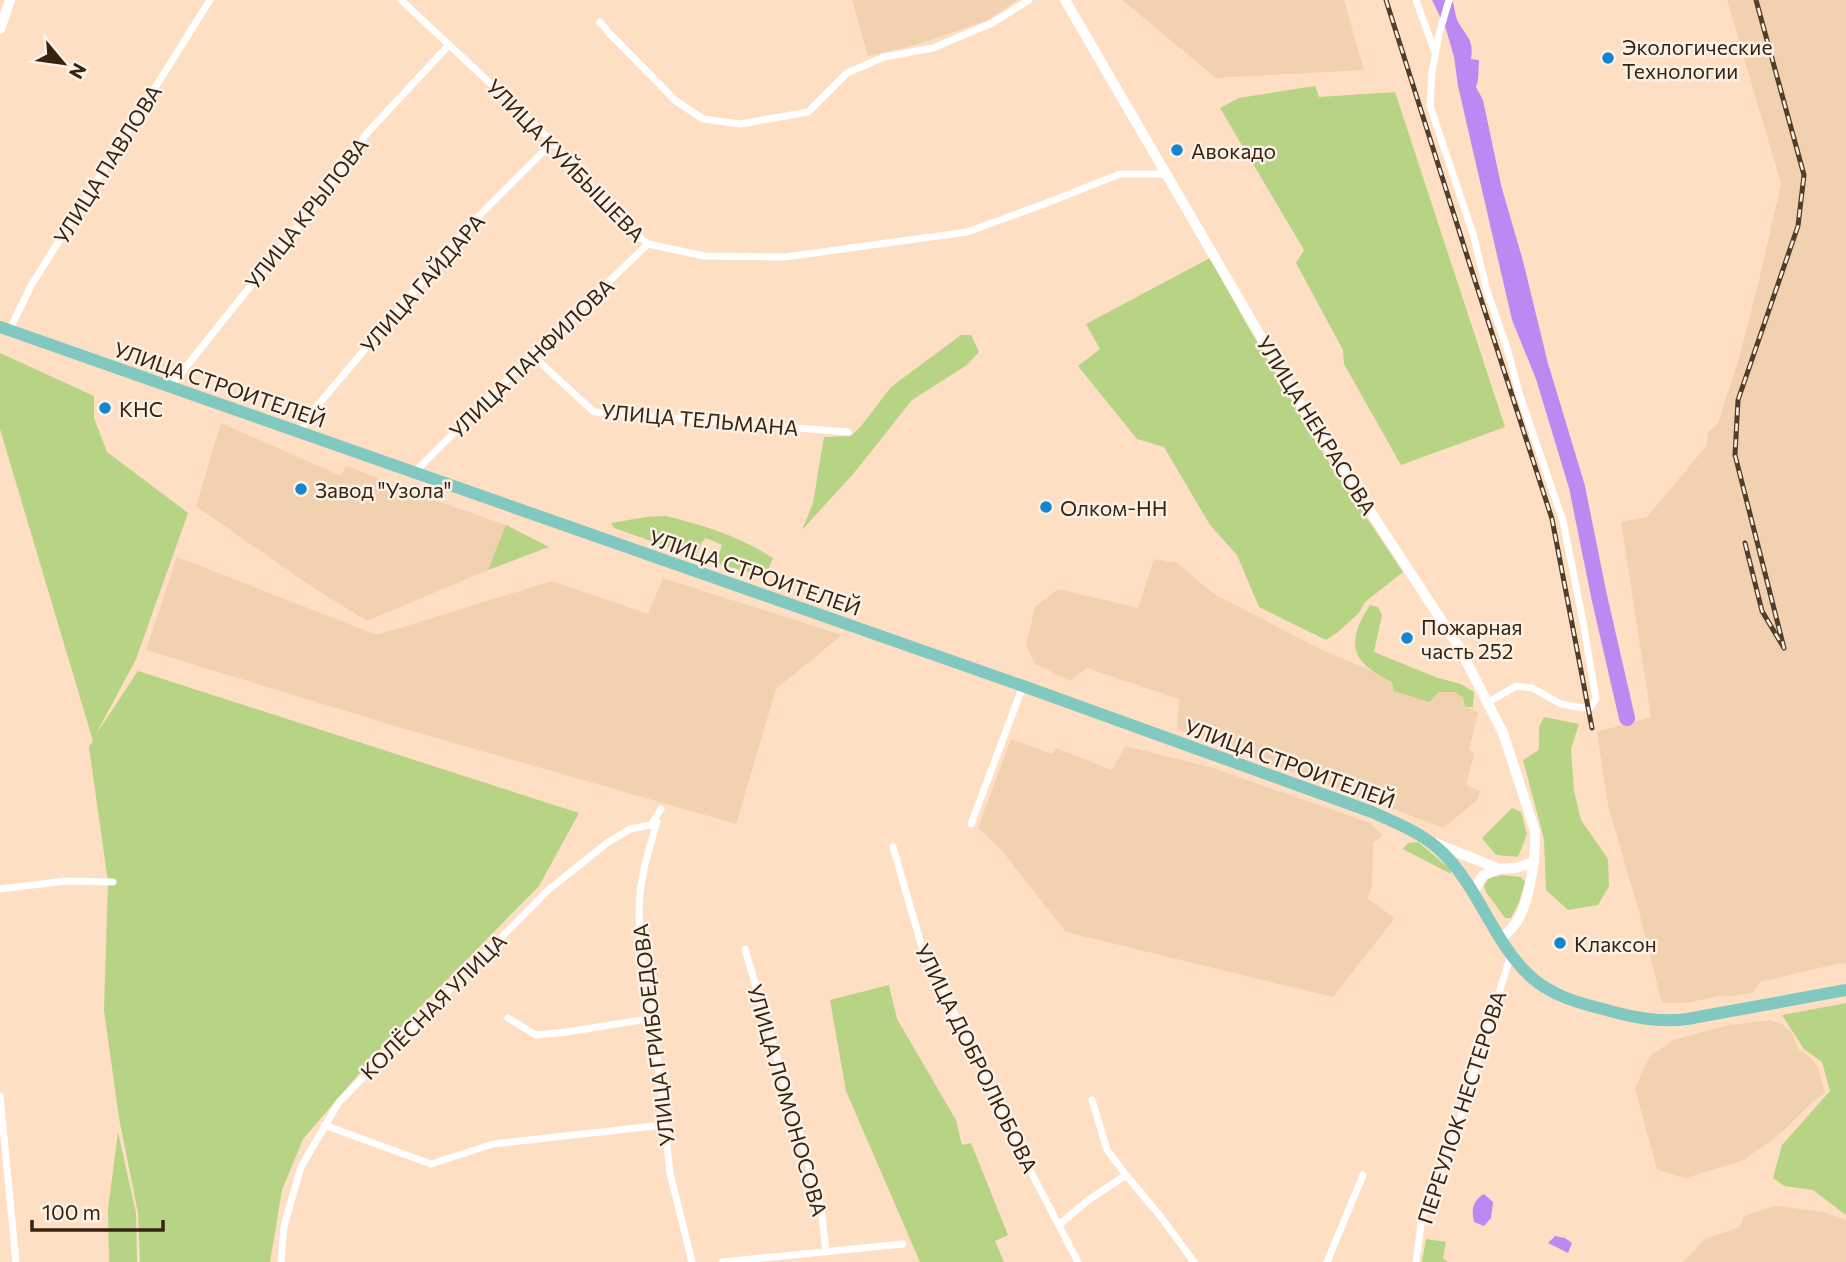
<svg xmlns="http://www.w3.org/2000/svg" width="1846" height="1262" font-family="Commissioner,sans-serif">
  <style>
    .built { fill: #f2d1b1 }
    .green { fill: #b7d384 }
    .water { fill: #bb89f2 }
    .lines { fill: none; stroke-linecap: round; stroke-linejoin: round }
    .river { stroke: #bb89f2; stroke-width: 16 }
    .street { stroke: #fff; stroke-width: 7 }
    .secondary { stroke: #fff; stroke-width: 10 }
    .primary { stroke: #81c8c1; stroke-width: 12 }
    .rail-casing { stroke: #513d28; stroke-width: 5 }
    .rail { stroke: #fcf1e7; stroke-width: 2.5; stroke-dasharray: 8; stroke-linecap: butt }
    .poi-dot { fill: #1386cf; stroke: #fcf1e7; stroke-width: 2.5 }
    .labels { text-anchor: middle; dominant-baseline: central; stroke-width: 5; stroke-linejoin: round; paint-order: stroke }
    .poi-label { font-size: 21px; fill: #362310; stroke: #fcf1e7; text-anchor: start }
    .street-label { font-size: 21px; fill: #362310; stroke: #fcf1e7 }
  </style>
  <rect width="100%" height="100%" fill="#ffdfc3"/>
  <!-- built -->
  <path class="built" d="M 852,0 L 1017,0 L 988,20 L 919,44 L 868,56 Z
    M 1122,0 L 1344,0 L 1364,70 L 1216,78 Z
    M 1727,0 L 1846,0 L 1846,964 L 1840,963 L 1760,982 L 1754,992 L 1733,996 L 1719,996 L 1687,1003 L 1662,1003 L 1641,919 L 1608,805 L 1597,732 L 1651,717 L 1621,522 L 1647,517 L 1707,445 L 1708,432 L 1718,423 L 1738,361 L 1758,285 L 1781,184 Z
    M 221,423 L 341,476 L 346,465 L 395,486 L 506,525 L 488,570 L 367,621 L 312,587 L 196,506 Z
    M 177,557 L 377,635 L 552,581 L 648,614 L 663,578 L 842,635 L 776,689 L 736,824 L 405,729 L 146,650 Z
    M 1154,559 L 1177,563 L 1214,594 L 1322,650 L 1377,673 L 1392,682 L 1439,691 L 1454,692 L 1463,697 L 1465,707 L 1478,712 L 1469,749 L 1474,754 L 1466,785 L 1480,791 L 1478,799 L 1444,828 L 1177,729 L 1179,699 L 1087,668 L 1070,681 L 1035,664 L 1026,645 L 1035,607 L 1058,589 L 1138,608 Z
    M 1011,739 L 1052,754 L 1056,748 L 1112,770 L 1125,746 L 1210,767 L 1370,823 L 1383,835 L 1373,843 L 1372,888 L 1367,898 L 1395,918 L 1333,997 L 1066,932 L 1002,851 L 978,828 Z
    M 1770,1020 L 1782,1024 L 1792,1033 L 1799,1050 L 1810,1057 L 1818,1067 L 1825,1093 L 1809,1105 L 1781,1133 L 1744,1160 L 1686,1178 L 1657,1170 L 1635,1088 L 1650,1056 L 1673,1040 L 1729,1025 Z
    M 1775,1206 L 1824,1212 L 1846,1220 L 1846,1262 L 1683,1262 L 1705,1239 L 1740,1227 L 1744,1216 Z"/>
  <!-- green -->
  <path class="green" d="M 1315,86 L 1319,97 L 1395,92 L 1505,427 L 1401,465 L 1344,364 L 1343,350 L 1296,263 L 1304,250 L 1220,108 L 1239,98 Z
    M 1210,258 L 1246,323 L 1319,447 L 1403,572 L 1365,602 L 1359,613 L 1338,632 L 1326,640 L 1259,607 L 1237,555 L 1210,525 L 1164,447 L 1137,439 L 1078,366 L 1100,349 L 1086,324 Z
    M 961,335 L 971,335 L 979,352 L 967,365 L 912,400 L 854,473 L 802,530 L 813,503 L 824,437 L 851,436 L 862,425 L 891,387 Z
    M 0,353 L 94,396 L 94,418 L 107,452 L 188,513 L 136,659 L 95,736 L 138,671 L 579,813 L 539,886 L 388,1040 L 303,1139 L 282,1190 L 270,1262 L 140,1262 L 138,1213 L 119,1118 L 104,1010 L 108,882 L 89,747 L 93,741 L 0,429 Z
    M 666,516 C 704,525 740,537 773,558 L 765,577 L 716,563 L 722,545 L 706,538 L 702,542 L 696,557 L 614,528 L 611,523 L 646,517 Z
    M 506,525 L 549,547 L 488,570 Z
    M 1370,605 L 1378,607 L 1382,615 L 1374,652 L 1438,678 L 1461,684 L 1474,692 L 1473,707 L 1465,707 L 1463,697 L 1454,692 L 1439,692 L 1429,702 L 1394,691 L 1392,682 C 1385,678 1378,675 1372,670 C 1344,652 1356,627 1370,605 Z
    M 1544,717 L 1579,724 L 1571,749 L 1574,791 L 1581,820 L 1608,859 L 1609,886 L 1598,905 L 1568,910 L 1546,890 L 1544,839 L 1523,760 L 1539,750 L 1539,727 Z
    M 1512,808 L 1521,812 L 1527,834 L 1518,857 L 1496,855 L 1482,838 Z
    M 1418,842 L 1450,869 L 1451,874 L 1403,849 L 1408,843 Z
    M 1502,875 L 1521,877 L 1525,882 L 1519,902 L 1511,918 L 1505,918 L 1486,892 L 1484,886 L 1489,878 Z
    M 889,985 L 897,1019 L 956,1120 L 962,1145 L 971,1143 L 1008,1235 L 995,1241 L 1004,1262 L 920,1262 L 846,1091 L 830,1000 Z
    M 1846,1003 L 1846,1215 L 1813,1190 L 1784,1186 L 1773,1178 L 1782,1145 L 1830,1091 L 1822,1062 L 1804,1049 L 1782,1015 Z
    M 118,1132 L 136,1213 L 137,1262 L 109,1262 L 108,1209 Z
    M 1426,1239 L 1446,1242 L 1443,1258 L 1448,1262 L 1422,1262 Z"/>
  <!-- water -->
  <path class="water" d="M 1432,0 L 1452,0 C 1455,7 1455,16 1458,22 C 1467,37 1474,40 1471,59 L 1479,60 L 1478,80 L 1476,87 L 1483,100 L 1501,185 L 1523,261 L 1552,380 L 1552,389 L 1541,391 L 1512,320 L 1458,86 L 1454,57 L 1446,29 Z
    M 1484,1194 L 1493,1202 L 1491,1218 L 1484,1226 L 1474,1222 C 1471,1210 1473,1200 1484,1194 Z
    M 1555,1236 L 1565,1238 L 1572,1243 L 1568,1253 L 1548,1243 Z"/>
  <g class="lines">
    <!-- river -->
    <path class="river" d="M 1542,371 L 1577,487 L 1599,596 L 1627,718"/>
    <!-- street -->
    <path class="street" d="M 401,0 L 553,142 L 623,223 L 648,244 L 704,256 L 785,257 L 967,232 L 1044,204 L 1120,174 L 1167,174
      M 1416,0 L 1435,52
      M 1449,0 L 1439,34 L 1432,72 L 1430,106 L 1473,234 L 1487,291 L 1507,348 L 1520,396 L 1563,521 L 1583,622 L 1596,699 L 1589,709 L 1561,704 L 1532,688 L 1516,686 L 1487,703
      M 600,22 L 609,33 L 676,101 L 703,119 L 740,124 L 808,112 L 847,73 L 884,57 L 933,48 L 992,23 L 1029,0
      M 9,331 L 32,284 L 210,0
      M 532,355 L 594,412 L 848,432
      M 170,387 L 319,200 L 367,133 L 449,45
      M 301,432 L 307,418 L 466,229 L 553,142
      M 415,472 L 532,355 L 648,244
      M 657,822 L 645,864 L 640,891 L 639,916 L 643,972 L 653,1018 L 670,1173 L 692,1262
      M 971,824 L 1023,686
      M 893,847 L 921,944 L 1031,1172 L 1078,1262
      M 0,889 L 65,881 L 113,882
      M 745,949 L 821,1208 L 826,1252
      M 508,1018 L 536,1035 L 567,1032 L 653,1018
      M 0,1096 L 16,1262
      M 1092,1100 L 1107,1150 L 1126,1175 L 1161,1217 L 1194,1262
      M 324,1125 L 431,1164 L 493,1144 L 664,1125
      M 1059,1225 L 1087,1201 L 1126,1175
      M 281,1262 L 284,1226 L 301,1167 L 339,1102 L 547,891 L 607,843 L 630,829 L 651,825 L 661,809
      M 722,1262 L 903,1244
      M 1327,1262 L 1363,1175
      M 1416,1262 L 1422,1217 L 1456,1132 L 1511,954"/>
    <!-- secondary -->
    <path class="secondary" d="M 1065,0 L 1300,404 L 1459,647 L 1503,733 L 1535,831 C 1536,855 1530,902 1516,923 C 1512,929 1506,934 1501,939
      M 0,29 L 10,0
      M 1435,843 L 1499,869 L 1516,868 L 1534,862
      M 1474,892 L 1482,876 L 1499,869"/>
    <!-- primary -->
    <path class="primary" d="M 0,327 L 1023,686 L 1372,812 C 1399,824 1425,834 1445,855 C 1480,891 1494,943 1531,977 C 1551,995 1578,1003 1603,1009 C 1631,1017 1658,1023 1687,1019 L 1846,990"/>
    <defs>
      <path id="rail" d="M 1386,0 L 1469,262 L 1552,519 L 1592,728
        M 1745,543 L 1762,611 L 1784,648 L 1735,455 L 1738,400 L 1798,226 L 1804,175 L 1756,0"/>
    </defs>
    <!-- rail casing -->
    <use href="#rail" class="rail-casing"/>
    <!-- rail -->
    <use href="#rail" class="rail"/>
  </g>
  <!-- markers -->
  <g class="poi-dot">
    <circle cx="1608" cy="58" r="7"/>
    <circle cx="1177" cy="150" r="7"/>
    <circle cx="105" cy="408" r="7"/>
    <circle cx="301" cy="489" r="7"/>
    <circle cx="1046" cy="507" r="7"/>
    <circle cx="1407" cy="638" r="7"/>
    <circle cx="1560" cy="943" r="7"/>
  </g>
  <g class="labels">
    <!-- poi labels -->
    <g class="poi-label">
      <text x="1622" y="46">Экологические<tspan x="1622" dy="24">Технологии</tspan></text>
      <text x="1191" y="150">Авокадо</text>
      <text x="119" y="408">КНС</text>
      <text x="315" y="489">Завод "Узола"</text>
      <text x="1060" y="507">Олком-НН</text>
      <text x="1421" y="626">Пожарная<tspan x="1421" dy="24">часть 252</tspan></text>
      <text x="1574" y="943">Клаксон</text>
    </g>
    <!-- street labels -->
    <g class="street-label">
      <text transform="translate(566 160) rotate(46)">УЛИЦА КУЙБЫШЕВА</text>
      <text transform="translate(107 164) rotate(-58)">УЛИЦА ПАВЛОВА</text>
      <text transform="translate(306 213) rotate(-52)">УЛИЦА КРЫЛОВА</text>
      <text transform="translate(422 283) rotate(-49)">УЛИЦА ГАЙДАРА</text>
      <text transform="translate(531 358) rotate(-44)">УЛИЦА ПАНФИЛОВА</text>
      <text transform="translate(220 384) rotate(19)">УЛИЦА СТРОИТЕЛЕЙ</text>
      <text transform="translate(700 419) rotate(5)">УЛИЦА ТЕЛЬМАНА</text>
      <text transform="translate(1317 425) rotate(58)">УЛИЦА НЕКРАСОВА</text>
      <text transform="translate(755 572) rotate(19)">УЛИЦА СТРОИТЕЛЕЙ</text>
      <text transform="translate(1290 763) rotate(20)">УЛИЦА СТРОИТЕЛЕЙ</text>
      <text transform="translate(433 1006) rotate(-45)">КОЛЁСНАЯ УЛИЦА</text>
      <text transform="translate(653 1035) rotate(-97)">УЛИЦА ГРИБОЕДОВА</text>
      <text transform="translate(977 1058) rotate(64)">УЛИЦА ДОБРОЛЮБОВА</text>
      <text transform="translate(788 1100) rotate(74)">УЛИЦА ЛОМОНОСОВА</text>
      <text transform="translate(1461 1107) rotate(-72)">ПЕРЕУЛОК НЕСТЕРОВА</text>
    </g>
  </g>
  <!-- north arrow -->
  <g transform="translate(63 63) rotate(119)" stroke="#fcf1e7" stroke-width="5" paint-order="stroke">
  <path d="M0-5L12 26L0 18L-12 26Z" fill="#362310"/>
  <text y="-10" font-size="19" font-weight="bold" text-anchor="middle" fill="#362310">N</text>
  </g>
  <!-- scale -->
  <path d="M32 1220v10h131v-10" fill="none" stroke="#362310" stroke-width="3.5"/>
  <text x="42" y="1220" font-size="21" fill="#362310" stroke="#fcf1e7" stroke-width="5" paint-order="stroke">100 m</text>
</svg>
